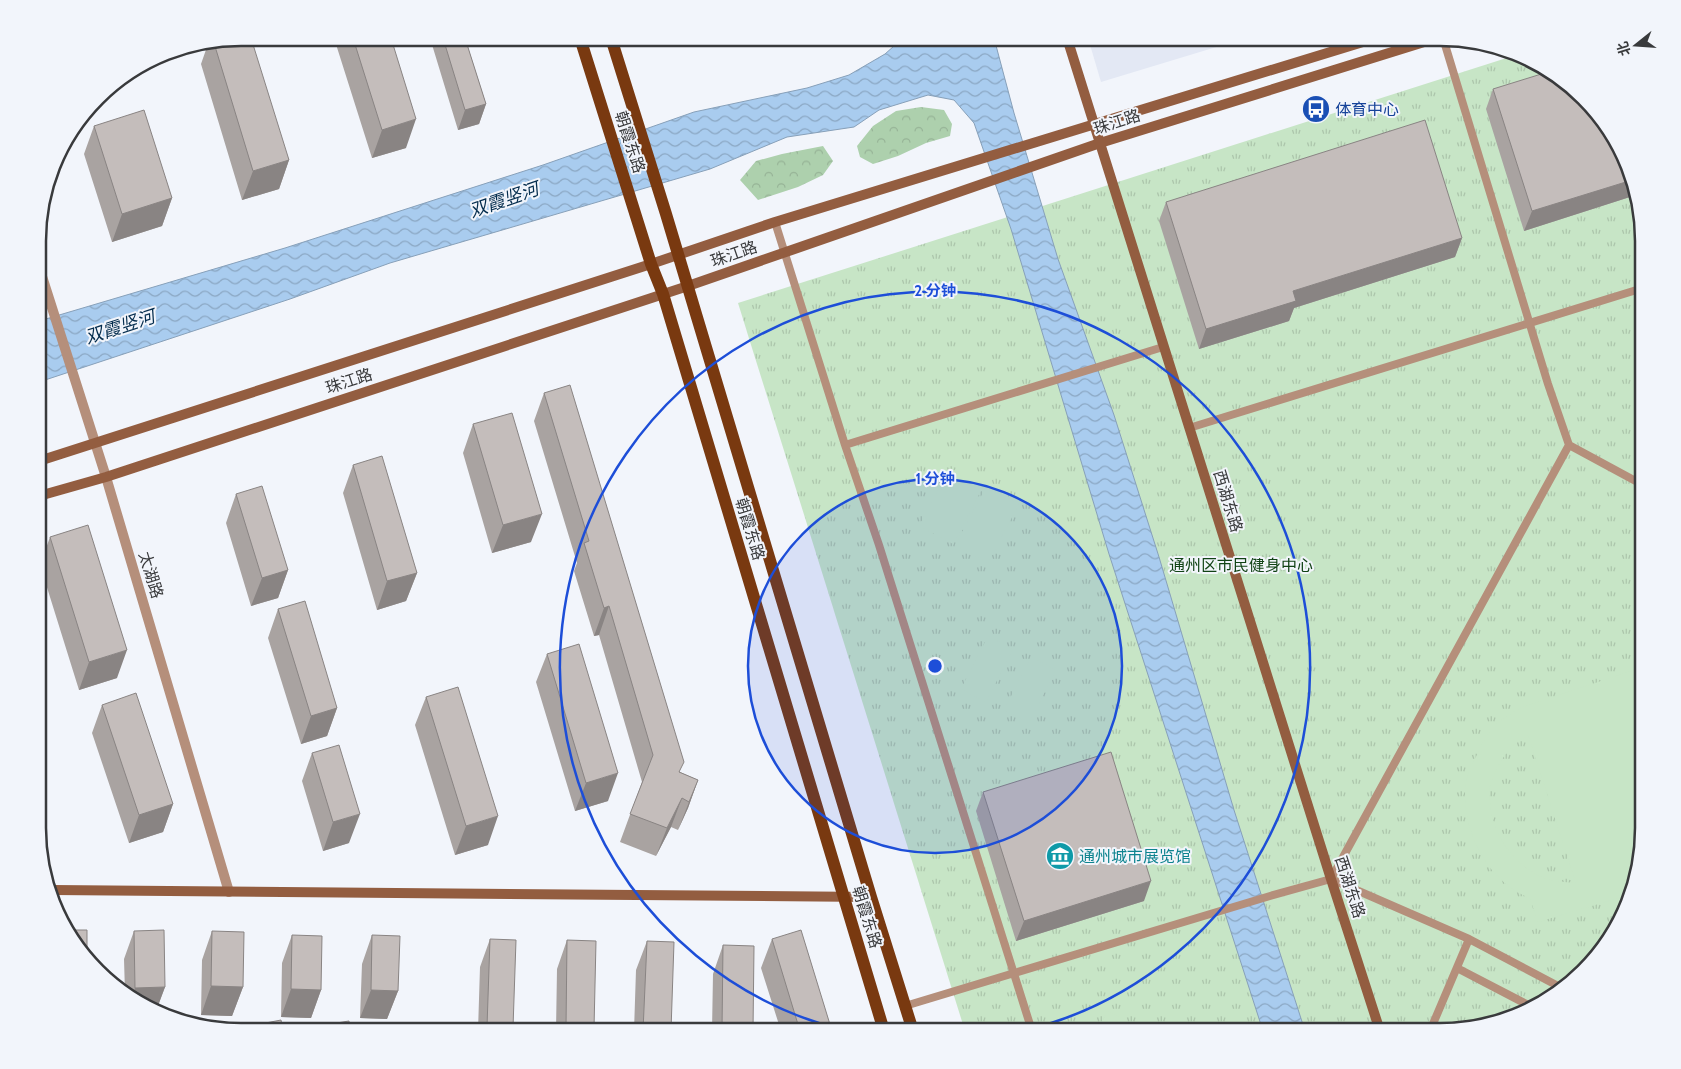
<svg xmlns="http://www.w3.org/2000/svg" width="1681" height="1069" font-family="Cabin,'Noto Sans SC',sans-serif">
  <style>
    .built { fill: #e3e8f4 }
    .forest { fill: url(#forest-crowns) }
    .park { fill: url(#park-tufts) }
    .pitch { fill: #c7e5c6; fill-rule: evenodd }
    .water { fill: url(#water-waves); stroke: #87a0b9 }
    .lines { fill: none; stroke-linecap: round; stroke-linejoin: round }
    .lane { stroke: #b58f7b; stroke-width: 8 }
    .street { stroke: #b58f7b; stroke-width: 10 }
    .secondary { stroke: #935d40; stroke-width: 10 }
    .primary { stroke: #793910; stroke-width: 12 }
    .wall { fill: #a9a3a1 }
    .shaded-wall { fill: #898483 }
    .building { fill: #c4bdbb; stroke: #898483 }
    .ring { fill: none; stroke: #1d4ed8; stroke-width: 2.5 }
    .labels { text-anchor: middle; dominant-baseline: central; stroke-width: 4; stroke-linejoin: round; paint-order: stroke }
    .transit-label { font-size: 16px; fill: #164399; stroke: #f2f5fb; text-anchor: start }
    .street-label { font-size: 16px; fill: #393a3c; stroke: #f2f5fb }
    .park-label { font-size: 16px; fill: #114315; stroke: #f2f5fb }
    .culture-label { font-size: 16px; fill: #0d838f; stroke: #f2f5fb; text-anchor: start }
    .water-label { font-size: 18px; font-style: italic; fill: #042d4e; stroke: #f2f5fb }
    .rim { fill: none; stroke: #393a3c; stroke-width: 2.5 }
    .centre { fill: #1d4ed8; stroke: #f2f5fb; stroke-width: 2.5 }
    .ring-label { font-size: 15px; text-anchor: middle; font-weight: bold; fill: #1d4ed8; stroke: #f2f5fb; stroke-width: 4; stroke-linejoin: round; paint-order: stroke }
  </style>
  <defs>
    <pattern id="forest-crowns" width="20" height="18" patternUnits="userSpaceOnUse" patternTransform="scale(1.25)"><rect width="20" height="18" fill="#add0ad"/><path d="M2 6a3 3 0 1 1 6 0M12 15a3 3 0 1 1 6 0" fill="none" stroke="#96b396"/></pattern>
    <pattern id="park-tufts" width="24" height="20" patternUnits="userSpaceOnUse" patternTransform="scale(1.25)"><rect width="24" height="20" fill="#c7e5c6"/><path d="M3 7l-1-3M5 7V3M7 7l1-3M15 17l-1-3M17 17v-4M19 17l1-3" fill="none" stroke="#acc5ab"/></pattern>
    <pattern id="water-waves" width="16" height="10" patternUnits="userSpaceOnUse" patternTransform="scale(1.25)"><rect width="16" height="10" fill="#a9ccef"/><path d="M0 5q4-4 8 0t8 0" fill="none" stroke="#8ba7c3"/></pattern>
  </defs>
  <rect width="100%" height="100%" fill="#f2f5fb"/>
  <!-- built -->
  <path class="built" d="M 1088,38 L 1246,38 L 1101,82 Z"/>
  <!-- forest -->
  <path class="forest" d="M 921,107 L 944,110 L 952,124 L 950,136 L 926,143 L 898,156 L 873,164 L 860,157 L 857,146 L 873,126 L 896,111 Z
    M 823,146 L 833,161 L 823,175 L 798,187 L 758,200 L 740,180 L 756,161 L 782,154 Z"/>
  <!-- park -->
  <path class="park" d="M 1516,55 L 1553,72 L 1616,140 L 1643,228 L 1643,841 L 1633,893 L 1609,941 L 1541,1004 L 1453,1031 L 965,1031 L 738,303 Z"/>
  <!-- pitch -->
  <path class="pitch" d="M 950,468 L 984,485 L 953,544 L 919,526 Z
    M 986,487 L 1019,504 L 988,563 L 955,545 Z
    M 988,636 L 1013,649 L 986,702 L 961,689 Z
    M 1031,657 L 1056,670 L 1029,723 L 1004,710 Z
    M 1643,667 L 1643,841 L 1633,893 L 1632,894 L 1538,922 L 1530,899 C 1524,895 1516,892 1510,887 C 1480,866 1460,819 1466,783 C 1467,773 1474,761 1479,751 C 1482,745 1485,737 1490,731 C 1498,721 1509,715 1520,708 ZM 1528,735 L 1576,883 C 1564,882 1550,881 1539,876 C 1511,861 1492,833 1490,802 C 1490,797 1489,791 1490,786 C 1493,773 1503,756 1512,746 C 1517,742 1523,738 1528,735 Z
    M 1107,1011 L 1147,1031 L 1098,1031 Z"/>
  <!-- water -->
  <path class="water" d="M 903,38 L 994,38 L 1014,113 L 1058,259 L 1114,415 L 1159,557 L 1234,810 L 1305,1031 L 1263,1031 L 1109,554 L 1011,229 L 974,123 L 954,100 L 928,95 L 879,110 L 854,127 L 787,137 L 710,169 L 390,263 L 290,299 L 39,382 L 39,321 L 285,248 L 543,165 L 694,112 L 807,88 L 849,75 L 885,54 Z"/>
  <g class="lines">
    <!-- lane -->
    <path class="lane" d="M 1443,38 L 1548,384 L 1569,445
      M 775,222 L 845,445 L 879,545 L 1032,1031
      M 1189,428 L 1643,288
      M 845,445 L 1163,347
      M 1457,968 L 1532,1007
      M 1560,987 L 1469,939 L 1331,879 L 1569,445 L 1643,485
      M 905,1006 L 1270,896 L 1331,879
      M 1431,1026 L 1441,1031
      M 1430,1031 L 1469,939"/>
    <!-- street -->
    <path class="street" d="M 39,267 L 106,477 L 229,892"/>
    <!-- secondary -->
    <path class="secondary" d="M 1067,38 L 1331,879 L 1380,1031
      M 39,461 L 651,264 L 775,222 L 1376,38
      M 39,496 L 106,477 L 688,286 L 1100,143 L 1437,38
      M 53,890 L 871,897"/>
    <!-- primary -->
    <path class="primary" d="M 580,38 L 651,264 L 663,294 L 884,1031
      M 611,38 L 666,214 L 871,897 L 913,1031"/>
  </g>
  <!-- wall -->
  <path class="wall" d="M 242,38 L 289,160 L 279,189 L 242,200 L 201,64 L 208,44 Z
    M 334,38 L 391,38 L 406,148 L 372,158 Z
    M 430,38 L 465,38 L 486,104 L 479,124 L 458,130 Z
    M 1493,89 L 1616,140 L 1633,196 L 1524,231 L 1486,109 Z
    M 94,126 L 172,198 L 162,226 L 112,242 L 84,154 Z
    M 1166,202 L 1462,238 L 1455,257 L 1294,308 L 1289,321 L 1199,349 L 1159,221 Z
    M 544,393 L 680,772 L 698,780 L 688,808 L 678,830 L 671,827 L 656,856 L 620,842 L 642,782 L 599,635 L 594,636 L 574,571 L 577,563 L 534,421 Z
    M 473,424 L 531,542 L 492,553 L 463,453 Z
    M 353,465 L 417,573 L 406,601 L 377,610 L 343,493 Z
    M 236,494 L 288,570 L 278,598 L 251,606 L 226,523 Z
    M 50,537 L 117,678 L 79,690 L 40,565 Z
    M 278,609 L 337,708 L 327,736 L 301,744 L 268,638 Z
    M 547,654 L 608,801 L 575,811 L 536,682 Z
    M 426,697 L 488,845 L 455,855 L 415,725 Z
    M 102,705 L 173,804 L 163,832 L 129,843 L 92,733 Z
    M 312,753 L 349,843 L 323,851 L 302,781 Z
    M 983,792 L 1144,901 L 1016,941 L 976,811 Z
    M 134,931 L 165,987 L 156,1011 L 128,997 L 125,993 L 124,959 Z
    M 212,931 L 243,987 L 232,1016 L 201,1015 L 202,960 Z
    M 292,935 L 321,990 L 311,1018 L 281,1017 L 282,963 Z
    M 372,935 L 398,991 L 387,1019 L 360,1018 L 362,964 Z
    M 490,939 L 513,1028 L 512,1031 L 478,1031 L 480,967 Z
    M 772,939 L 832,1031 L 781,1031 L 761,968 Z
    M 567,940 L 594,1029 L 593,1031 L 556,1031 L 557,969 Z
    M 647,941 L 671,1031 L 634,1031 L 636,970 Z
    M 723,945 L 753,1031 L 712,1031 L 713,974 Z"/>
  <!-- shaded-wall -->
  <path class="shaded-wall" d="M 486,104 L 479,124 L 458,130 L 465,110 Z
    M 416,119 L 406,148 L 372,158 L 382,130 Z
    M 289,160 L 279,189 L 242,200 L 253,171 Z
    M 1629,181 L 1633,196 L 1524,231 L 1532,211 Z
    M 172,198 L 162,226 L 112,242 L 122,214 Z
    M 1462,238 L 1455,257 L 1294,308 L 1289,321 L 1199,349 L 1206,329 L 1293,291 Z
    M 542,514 L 531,542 L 492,553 L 503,525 Z
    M 288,570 L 278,598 L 251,606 L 262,578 Z
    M 417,573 L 406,601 L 377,610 L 387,581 Z
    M 609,606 L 599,635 L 594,636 L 604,608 Z
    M 127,650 L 117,678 L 79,690 L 89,662 Z
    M 337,708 L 327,736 L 301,744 L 311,716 Z
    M 618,773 L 608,801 L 575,811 L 586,783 Z
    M 698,780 L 688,808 L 678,830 L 689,802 Z
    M 682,798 L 671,827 L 656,856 L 667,828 Z
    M 173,804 L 163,832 L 129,843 L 139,815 Z
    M 360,814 L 349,843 L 323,851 L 333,822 Z
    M 498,816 L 488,845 L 455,855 L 466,826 Z
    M 1151,881 L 1144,901 L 1016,941 L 1024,921 Z
    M 211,986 L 243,987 L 232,1016 L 201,1015 Z
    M 165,987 L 156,1011 L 131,999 L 135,988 Z
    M 291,989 L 321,990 L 311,1018 L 281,1017 Z
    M 371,990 L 398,991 L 387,1019 L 360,1018 Z
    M 487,1027 L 513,1028 L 512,1031 L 486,1031 Z
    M 566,1028 L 594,1029 L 593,1031 L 564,1031 Z"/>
  <!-- building -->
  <path class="building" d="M 242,38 L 251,38 L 289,160 L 253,171 L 214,43 Z
    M 353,38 L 391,38 L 416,119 L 382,130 Z
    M 443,38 L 465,38 L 486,104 L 465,110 Z
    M 1551,71 L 1553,72 L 1616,140 L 1629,181 L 1532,211 L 1493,89 Z
    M 144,110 L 172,198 L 122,214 L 94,126 Z
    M 1425,120 L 1462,238 L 1293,291 L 1296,301 L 1206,329 L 1166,202 Z
    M 570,385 L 684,762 L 679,772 L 698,780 L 689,802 L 682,798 L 667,828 L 630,814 L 653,755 L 609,606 L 604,608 L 584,543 L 589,541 L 544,393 Z
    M 512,413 L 542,514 L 503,525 L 473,424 Z
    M 382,456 L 417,573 L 387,581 L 353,465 Z
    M 262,486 L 288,570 L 262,578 L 236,494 Z
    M 88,525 L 127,650 L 89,662 L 50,537 Z
    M 305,601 L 337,708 L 311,716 L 278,609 Z
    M 579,644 L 618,773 L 586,783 L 547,654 Z
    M 458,687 L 498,816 L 466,826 L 426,697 Z
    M 136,693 L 173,804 L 139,815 L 102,705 Z
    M 339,745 L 360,814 L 333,822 L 312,753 Z
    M 1111,752 L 1151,881 L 1024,921 L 983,792 Z
    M 68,930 L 87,930 L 87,956 L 72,941 Z
    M 164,930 L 165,987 L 135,988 L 134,931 Z
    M 801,930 L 832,1031 L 800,1031 L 772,939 Z
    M 212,931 L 244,932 L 243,987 L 211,986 Z
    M 292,935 L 322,936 L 321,990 L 291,989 Z
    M 372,935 L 400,936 L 398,991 L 371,990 Z
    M 490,939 L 516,940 L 513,1028 L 487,1027 Z
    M 567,940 L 596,941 L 594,1029 L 566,1028 Z
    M 647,941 L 674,942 L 671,1031 L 643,1031 Z
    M 723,945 L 754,946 L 753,1031 L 722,1031 Z
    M 281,1020 L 283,1031 L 245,1032 L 245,1027 Z
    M 349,1021 L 350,1031 L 313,1031 L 312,1027 Z
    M 214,1024 L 214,1027 L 205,1026 Z
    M 416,1024 L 417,1031 L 383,1031 L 383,1029 Z"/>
  <!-- distance rings -->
  <circle cx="935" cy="666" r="187" fill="#1d4ed8" fill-opacity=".12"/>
  <g class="ring">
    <circle cx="935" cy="666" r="187"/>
    <path d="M847 1031A375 375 0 1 1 1023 1031"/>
  </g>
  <!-- icons -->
  <defs>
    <symbol id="bus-disc" viewBox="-11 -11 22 22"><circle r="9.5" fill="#1a4fb4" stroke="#f2f5fb"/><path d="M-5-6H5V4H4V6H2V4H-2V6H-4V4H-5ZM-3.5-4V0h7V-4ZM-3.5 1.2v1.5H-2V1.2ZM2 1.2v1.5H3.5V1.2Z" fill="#fff"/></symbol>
    <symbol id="museum-disc" viewBox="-11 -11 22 22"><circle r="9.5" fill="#0f9aa8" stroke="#f2f5fb"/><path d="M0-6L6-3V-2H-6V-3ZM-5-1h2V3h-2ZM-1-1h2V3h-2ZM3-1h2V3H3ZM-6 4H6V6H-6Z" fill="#fff"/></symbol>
  </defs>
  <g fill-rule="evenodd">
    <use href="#bus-disc" x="1300" y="93" width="32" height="32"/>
    <use href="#museum-disc" x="1044" y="840" width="32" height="32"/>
  </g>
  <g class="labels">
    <!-- transit labels -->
    <g class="transit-label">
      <text x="1335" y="109">体育中心</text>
    </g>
    <!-- street labels -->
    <g class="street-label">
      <text transform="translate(1117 122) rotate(-18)">珠江路</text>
      <text transform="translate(630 142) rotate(72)">朝霞东路</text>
      <text transform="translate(734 254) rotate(-19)">珠江路</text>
      <text transform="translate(349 381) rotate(-18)">珠江路</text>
      <text transform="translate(1228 501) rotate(73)">西湖东路</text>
      <text transform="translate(750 529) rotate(73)">朝霞东路</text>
      <text transform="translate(151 575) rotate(73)">太湖路</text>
      <text transform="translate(1350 887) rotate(72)">西湖东路</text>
      <text transform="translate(867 917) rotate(73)">朝霞东路</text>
    </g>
    <!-- park labels -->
    <g class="park-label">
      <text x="1241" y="565">通州区市民健身中心</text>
    </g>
    <!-- culture labels -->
    <g class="culture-label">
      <text x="1079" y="856">通州城市展览馆</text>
    </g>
    <!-- water labels -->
    <g class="water-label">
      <text transform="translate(504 200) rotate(-19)">双霞竖河</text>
      <text transform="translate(120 327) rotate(-18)">双霞竖河</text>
    </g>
  </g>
  <!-- crop -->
  <path d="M0 0H1681V1069H0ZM241 46H1440A195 195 0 0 1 1635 241V828A195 195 0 0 1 1440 1023H241A195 195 0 0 1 46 828V241A195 195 0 0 1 241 46Z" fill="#f2f5fb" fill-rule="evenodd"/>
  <path class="rim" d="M241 46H1440A195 195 0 0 1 1635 241V828A195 195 0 0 1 1440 1023H241A195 195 0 0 1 46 828V241A195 195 0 0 1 241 46Z"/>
  <circle cx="935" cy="666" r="8" class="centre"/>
  <g class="ring-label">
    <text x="935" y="296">2 分钟</text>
    <text x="935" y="484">1 分钟</text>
  </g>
  <!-- north arrow -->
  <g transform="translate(1636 45) rotate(253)" stroke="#f2f5fb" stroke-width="4" paint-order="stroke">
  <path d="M0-4L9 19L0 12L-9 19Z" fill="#393a3c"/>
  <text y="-8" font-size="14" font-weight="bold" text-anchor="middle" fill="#393a3c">北</text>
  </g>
</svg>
